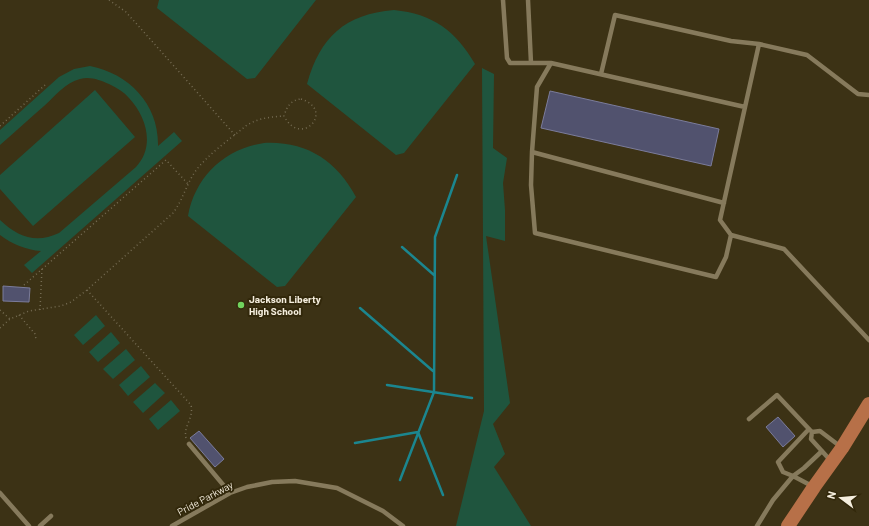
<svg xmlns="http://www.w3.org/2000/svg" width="869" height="526" font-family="Barlow,sans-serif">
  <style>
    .green { fill: #1f553e }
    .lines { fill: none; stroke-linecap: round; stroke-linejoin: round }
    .stream { stroke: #1b868f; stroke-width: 2.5 }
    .building { fill: #51526e; stroke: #7b7c9b }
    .path { stroke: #756c53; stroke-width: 1.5; stroke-dasharray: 1 3; stroke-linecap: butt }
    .lane { stroke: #867a5c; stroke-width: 4.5 }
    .primary { stroke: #b77048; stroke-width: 14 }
    .poi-dot { fill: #71d35e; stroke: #32280b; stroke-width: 1.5 }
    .labels { text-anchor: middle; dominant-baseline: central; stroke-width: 4; stroke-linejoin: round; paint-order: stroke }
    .poi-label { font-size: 10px; font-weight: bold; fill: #f5eede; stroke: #32280b; text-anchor: start }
    .street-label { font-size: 10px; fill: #f5eede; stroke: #32280b }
  </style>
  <rect width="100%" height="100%" fill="#3c3215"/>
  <!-- green -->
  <path class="green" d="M 159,0 L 316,0 L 255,78 L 247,79 L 157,8 Z
    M 394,10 C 433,14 455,30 475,64 L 404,153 L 396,155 L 307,84 C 320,37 345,14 394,10 Z
    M 90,66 C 130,74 159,105 158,146 L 174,132 L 182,141 L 32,273 L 24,265 L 41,251 C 26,250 12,244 0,235 L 0,220 C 18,237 36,244 59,233 L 136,167 C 155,147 147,117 129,98 C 124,92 117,88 109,84 C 100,80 90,76 80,79 C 66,82 54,97 44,106 C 29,119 15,132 0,145 L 0,130 L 59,77 L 74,69 Z
    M 482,68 L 494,74 L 493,148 L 507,158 L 503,183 L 505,210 L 505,241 L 486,236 L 510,403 L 493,424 L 505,454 L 494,467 L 531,526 L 456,526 L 484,411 Z
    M 95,90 L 135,137 L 33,226 L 0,189 L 0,175 Z
    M 264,143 C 306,141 336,160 356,197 L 285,286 L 277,287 L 188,216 C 195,177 224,149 264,143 Z
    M 96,315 L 105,326 L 83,345 L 74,335 Z
    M 111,332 L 120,343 L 98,362 L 89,352 Z
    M 126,349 L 135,360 L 113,379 L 103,369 Z
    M 141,366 L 150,377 L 128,396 L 119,385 Z
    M 155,383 L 165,393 L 143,413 L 133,402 Z
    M 171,400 L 180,411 L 158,430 L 149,419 Z"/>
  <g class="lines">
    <!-- stream -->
    <path class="stream" d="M 402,247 L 434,275
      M 360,308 L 433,371
      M 387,385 L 472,398
      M 355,443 L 418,432 L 443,495
      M 400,480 L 434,392 L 435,237 L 457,175"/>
  </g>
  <!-- building -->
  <path class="building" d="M 550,91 L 719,129 L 711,166 L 541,128 Z
    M 3,286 L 30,288 L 29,302 L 3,301 Z
    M 778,417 L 795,436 L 783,447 L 766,427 Z
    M 199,431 L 224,459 L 215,467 L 190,438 Z"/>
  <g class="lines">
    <!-- path -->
    <path class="path" d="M 109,0 L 126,12 L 235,135
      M 301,99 C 336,110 301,149 284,116 C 287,106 291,100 301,99 Z
      M 0,126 L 45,85
      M 24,285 L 166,160 L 188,184
      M 87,290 L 191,405 C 194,419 183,426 186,438
      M 0,310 L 10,319
      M 40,310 L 42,268
      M 19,315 L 35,334 L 36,339
      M 0,328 L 10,319 L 29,311 L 61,306 L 71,302 L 87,290 L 173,213 C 183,200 187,182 197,169 C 211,152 230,139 247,125 C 259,118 270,117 284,116"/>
    <!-- lane -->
    <path class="lane" d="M 503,0 L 507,58 L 510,63 L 551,63
      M 528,0 L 531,63
      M 601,74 L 615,15 L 731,41 L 759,44
      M 869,95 L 858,94 L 807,55 L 759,44 L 720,220 L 731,235 L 784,249 L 869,340
      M 532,152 L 531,185 L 535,233 L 716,277 L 726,257 L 731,235
      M 724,203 L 532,152 L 537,87 L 551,63 L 745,107
      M 749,419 L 777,395 L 809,429 L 812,432 L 820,431 L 841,447
      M 809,429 L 778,462 L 783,472 L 793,476 L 812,486
      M 812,432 L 811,439 L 830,460
      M 189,444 L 230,493
      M 0,493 L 29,526
      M 40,526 L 51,516
      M 172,526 L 230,493 L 247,487 L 272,482 L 295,481 L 337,488 L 383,511 L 403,526
      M 757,526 L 773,500 L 793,476 L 804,468 L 822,451"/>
    <!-- primary -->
    <path class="primary" d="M 788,526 L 814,487 L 842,448 L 869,404"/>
  </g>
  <!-- markers -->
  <circle class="poi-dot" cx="241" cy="305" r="4"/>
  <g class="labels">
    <!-- poi labels -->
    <g class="poi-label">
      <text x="249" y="299">Jackson Liberty<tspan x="249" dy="12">High School</tspan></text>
    </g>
    <!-- street labels -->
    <g class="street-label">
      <text transform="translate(205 498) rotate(-28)">Pride Parkway</text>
    </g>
  </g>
  <!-- north arrow -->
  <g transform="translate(841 498) rotate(286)" stroke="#32280b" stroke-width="3" paint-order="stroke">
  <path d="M0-3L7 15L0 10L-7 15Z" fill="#f5eede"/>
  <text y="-6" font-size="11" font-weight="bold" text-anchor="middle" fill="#f5eede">N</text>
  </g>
</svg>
